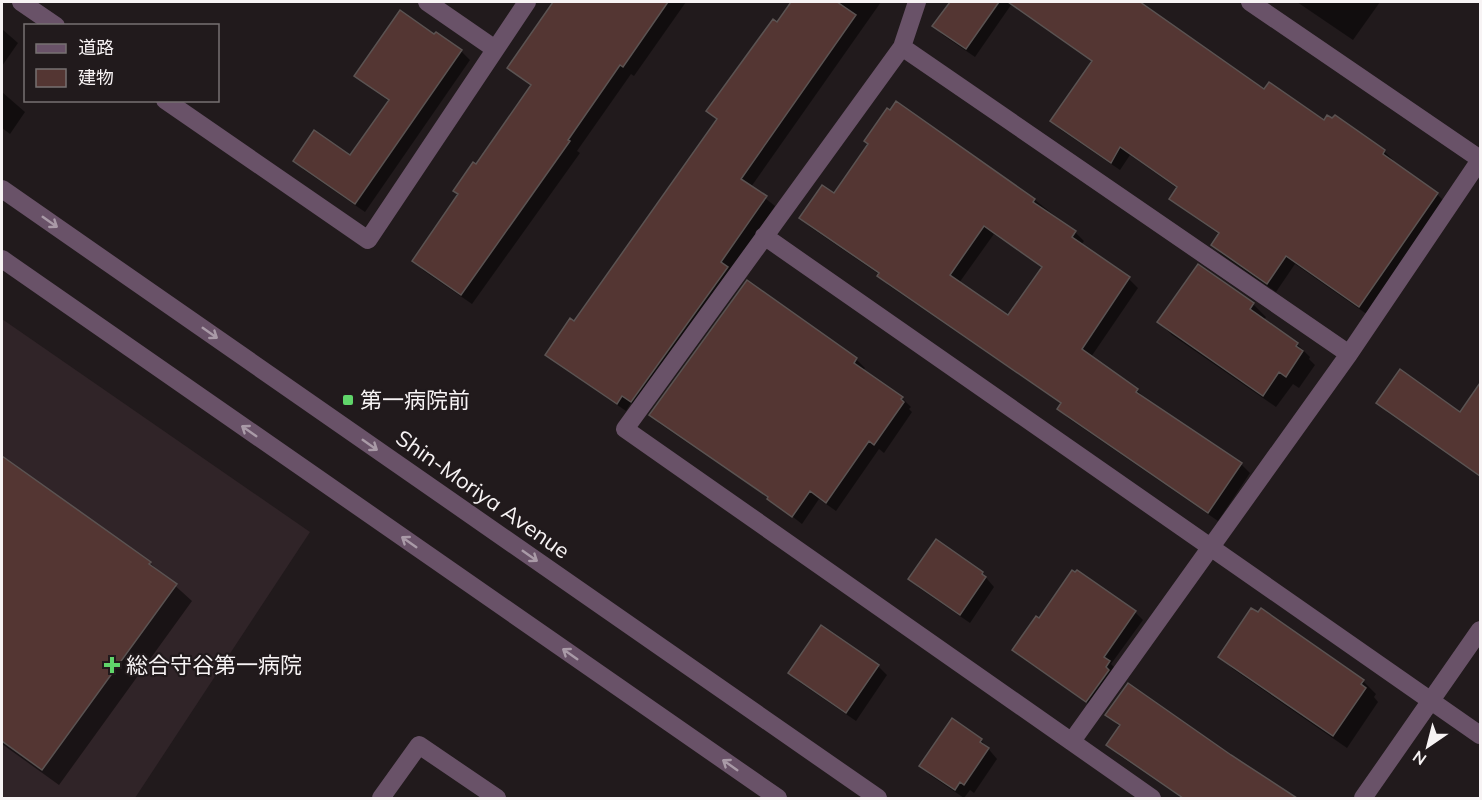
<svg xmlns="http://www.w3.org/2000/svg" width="1482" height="800" font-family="Mulish,'Noto Sans JP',sans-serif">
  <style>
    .built { fill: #302428 }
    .shadow { fill: #0007; fill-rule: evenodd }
    .building { fill: #543633; stroke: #5b5352; stroke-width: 1.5; fill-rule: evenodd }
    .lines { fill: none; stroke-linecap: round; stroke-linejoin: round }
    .minor { stroke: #695268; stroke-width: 18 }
    .oneway { stroke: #a99aa7 }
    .poi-dot { fill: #60d56a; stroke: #211a1c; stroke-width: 2 }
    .labels { text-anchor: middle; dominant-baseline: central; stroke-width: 4.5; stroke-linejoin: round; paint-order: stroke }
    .poi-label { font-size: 22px; fill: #f7f3f4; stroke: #211a1c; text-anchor: start }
    .street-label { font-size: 22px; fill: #f7f3f4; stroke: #211a1c }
  </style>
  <rect width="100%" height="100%" fill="#211a1c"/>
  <!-- built -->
  <path class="built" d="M 2,319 L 310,532 L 135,798 L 2,798 Z"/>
  <!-- shadow -->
  <path class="shadow" d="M 555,2 L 686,2 L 634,76 L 631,74 L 577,151 L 580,153 L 472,304 L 424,271 L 414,261 L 532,87 L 508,68 Z
    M 793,2 L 881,2 L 751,187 L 775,206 L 640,410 L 631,403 L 626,411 L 556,363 L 547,354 L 575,323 L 717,120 L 708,111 Z
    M 952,2 L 1137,2 L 1265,91 L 1384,151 L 1393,160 L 1392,162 L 1437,194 L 1446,203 L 1368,315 L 1295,264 L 1276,292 L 1221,254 L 1213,245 L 1220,235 L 1180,207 L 1171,198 L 1178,189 L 1130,155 L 1120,170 L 1061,130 L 1052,121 L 1093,62 L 1011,5 L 975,57 L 943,35 L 934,26 Z
    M 1297,2 L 1380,2 L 1353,40 Z
    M 2,29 L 18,43 L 2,66 Z
    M 435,36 L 461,51 L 470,60 L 365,212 L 304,170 L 295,161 L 351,157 L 390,102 L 365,84 L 356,75 Z
    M 2,92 L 25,112 L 10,134 L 2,128 Z
    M 896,103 L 1035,200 L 1075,232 L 1084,241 L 1081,245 L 1129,279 L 1138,288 L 1091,357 L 1137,390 L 1146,400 L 1241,464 L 1250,473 L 1218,521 L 1068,418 L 1059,409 L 1062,404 L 888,285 L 880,275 L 810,227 L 801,218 L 834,195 ZM 994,234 L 1043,268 L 1008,318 L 959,283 Z
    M 747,282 L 856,359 L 865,368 L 863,371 L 902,398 L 911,407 L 909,409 L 912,412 L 884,453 L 879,449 L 836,511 L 819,499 L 802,524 L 770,499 L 660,424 L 651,415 Z
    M 1253,304 L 1266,317 L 1264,320 L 1297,344 L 1310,357 L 1309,359 L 1315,365 L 1299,388 L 1293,384 L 1276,407 L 1172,335 L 1159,322 Z
    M 1480,384 L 1480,477 L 1387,412 L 1378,403 L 1460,414 Z
    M 2,458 L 150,563 L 192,601 L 59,785 L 2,744 Z
    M 982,573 L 994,587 L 970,623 L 919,588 L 910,579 Z
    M 1135,612 L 1143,620 L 1111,664 L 1117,670 L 1095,708 L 1022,658 L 1014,650 Z
    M 821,627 L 878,666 L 887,675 L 856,721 L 799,682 L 790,672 Z
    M 1220,656 L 1363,681 L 1376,694 L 1374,697 L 1378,702 L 1347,748 L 1233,669 Z
    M 1128,685 L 1294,798 L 1182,798 L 1120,756 L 1108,745 L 1120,727 L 1107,714 Z
    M 953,720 L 981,740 L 997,759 L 974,793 L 970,790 L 964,798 L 930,775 L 921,766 Z"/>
  <!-- building -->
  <path class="building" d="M 553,2 L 668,2 L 623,67 L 620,65 L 568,140 L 570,141 L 461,295 L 412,261 L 458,194 L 453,191 L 473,162 L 476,164 L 531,85 L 507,68 Z
    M 791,2 L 837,2 L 856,15 L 741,179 L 767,196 L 721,262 L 728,267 L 631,402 L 622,396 L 617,404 L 545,355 L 570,318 L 574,321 L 717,119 L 706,111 L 773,19 L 777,22 Z
    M 950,2 L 999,2 L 966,49 L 932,26 Z
    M 1008,2 L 1140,2 L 1264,89 L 1269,82 L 1324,120 L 1327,115 L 1332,118 L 1335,115 L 1385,150 L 1383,154 L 1438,193 L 1359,307 L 1286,256 L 1267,284 L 1211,245 L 1219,233 L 1169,199 L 1177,187 L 1120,147 L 1111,163 L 1050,121 L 1092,61 Z
    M 400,10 L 434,34 L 436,32 L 462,50 L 355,204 L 293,161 L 314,130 L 350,155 L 389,100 L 354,76 Z
    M 896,101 L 1035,199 L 1033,202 L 1076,231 L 1072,237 L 1130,277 L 1082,349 L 1138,389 L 1136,392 L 1242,463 L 1208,513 L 1057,409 L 1061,403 L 877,276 L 879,273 L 799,218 L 822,185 L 834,193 L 868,144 L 864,141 L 887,108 L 890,110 ZM 984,226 L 1042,267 L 1008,315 L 950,275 Z
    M 1198,264 L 1254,303 L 1250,309 L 1298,343 L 1296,346 L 1303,351 L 1286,377 L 1279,372 L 1263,396 L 1157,322 Z
    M 747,280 L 857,358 L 854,363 L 903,397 L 901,399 L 904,402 L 874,445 L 869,441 L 826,503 L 810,491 L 792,517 L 767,499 L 768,497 L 649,415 Z
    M 1400,369 L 1460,412 L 1480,383 L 1480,476 L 1376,403 Z
    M 2,456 L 151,562 L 149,564 L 177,584 L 42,770 L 2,741 Z
    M 936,539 L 983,572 L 982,574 L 986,577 L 960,615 L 908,579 Z
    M 1072,570 L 1075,572 L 1077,570 L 1136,611 L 1104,657 L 1110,661 L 1106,667 L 1109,670 L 1086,702 L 1012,650 L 1036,616 L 1039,618 Z
    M 1251,608 L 1258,612 L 1261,608 L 1364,680 L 1361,684 L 1366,688 L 1333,736 L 1218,657 Z
    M 821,625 L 879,665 L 846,713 L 788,673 Z
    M 1128,683 L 1231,755 L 1297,798 L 1183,798 L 1106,745 L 1120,725 L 1105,715 Z
    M 952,718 L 982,739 L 980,742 L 989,748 L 964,785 L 960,782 L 955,790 L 919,766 Z"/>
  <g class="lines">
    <!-- minor -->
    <path class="minor" d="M 21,2 L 56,26
      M 427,2 L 495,49
      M 917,2 L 902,47 L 625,429 L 1152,798
      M 1250,2 L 1480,159
      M 902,47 L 1349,354
      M 165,100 L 368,240 L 527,2
      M 2,189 L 878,798
      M 764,236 L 1480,735
      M 2,259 L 778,798
      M 1072,741 L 1349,354 L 1480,160
      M 381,798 L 419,745 L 497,798
      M 1363,798 L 1480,630"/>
  </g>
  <!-- one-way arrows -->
  <defs><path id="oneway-shaft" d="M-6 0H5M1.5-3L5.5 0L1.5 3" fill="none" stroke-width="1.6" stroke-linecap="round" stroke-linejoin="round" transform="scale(1.5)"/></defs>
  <g class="oneway">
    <use href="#oneway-shaft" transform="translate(50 222) rotate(35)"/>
    <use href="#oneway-shaft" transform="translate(210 333) rotate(35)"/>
    <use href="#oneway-shaft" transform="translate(249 431) rotate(-145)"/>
    <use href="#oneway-shaft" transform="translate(370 445) rotate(35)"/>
    <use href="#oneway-shaft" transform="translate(409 542) rotate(-145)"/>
    <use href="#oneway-shaft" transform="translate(530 556) rotate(35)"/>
    <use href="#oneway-shaft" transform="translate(570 654) rotate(-145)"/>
    <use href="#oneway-shaft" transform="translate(730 765) rotate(-145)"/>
  </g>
  <!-- markers -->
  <g class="poi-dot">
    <rect x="342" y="394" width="12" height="12" rx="3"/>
    <path d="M109 656h6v6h6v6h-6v6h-6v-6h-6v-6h6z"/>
  </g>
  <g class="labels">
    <!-- poi labels -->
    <g class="poi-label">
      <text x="360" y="400">第一病院前</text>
      <text x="126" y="665">総合守谷第一病院</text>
    </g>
    <!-- street labels -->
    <g class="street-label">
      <text transform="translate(483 494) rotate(35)">Shin-Moriya Avenue</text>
    </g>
  </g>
  <!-- border -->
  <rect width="1482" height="800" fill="none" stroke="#f7f3f4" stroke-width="6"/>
  <!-- legend -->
  <rect x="24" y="24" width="195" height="78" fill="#211a1c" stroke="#777172" stroke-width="1.5"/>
  <rect x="36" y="44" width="30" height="9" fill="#695268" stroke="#777172" stroke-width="1.5"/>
  <text x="78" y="54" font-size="18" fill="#f7f3f4">道路</text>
  <rect x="36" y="69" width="30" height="18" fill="#543633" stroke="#777172" stroke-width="1.5"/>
  <text x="78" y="84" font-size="18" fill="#f7f3f4">建物</text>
  <!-- north arrow -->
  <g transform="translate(1428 746) rotate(215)" stroke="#211a1c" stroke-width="4.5" paint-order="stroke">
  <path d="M0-4.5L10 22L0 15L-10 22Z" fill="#f7f3f4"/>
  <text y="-9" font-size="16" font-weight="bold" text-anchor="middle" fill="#f7f3f4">N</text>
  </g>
</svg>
